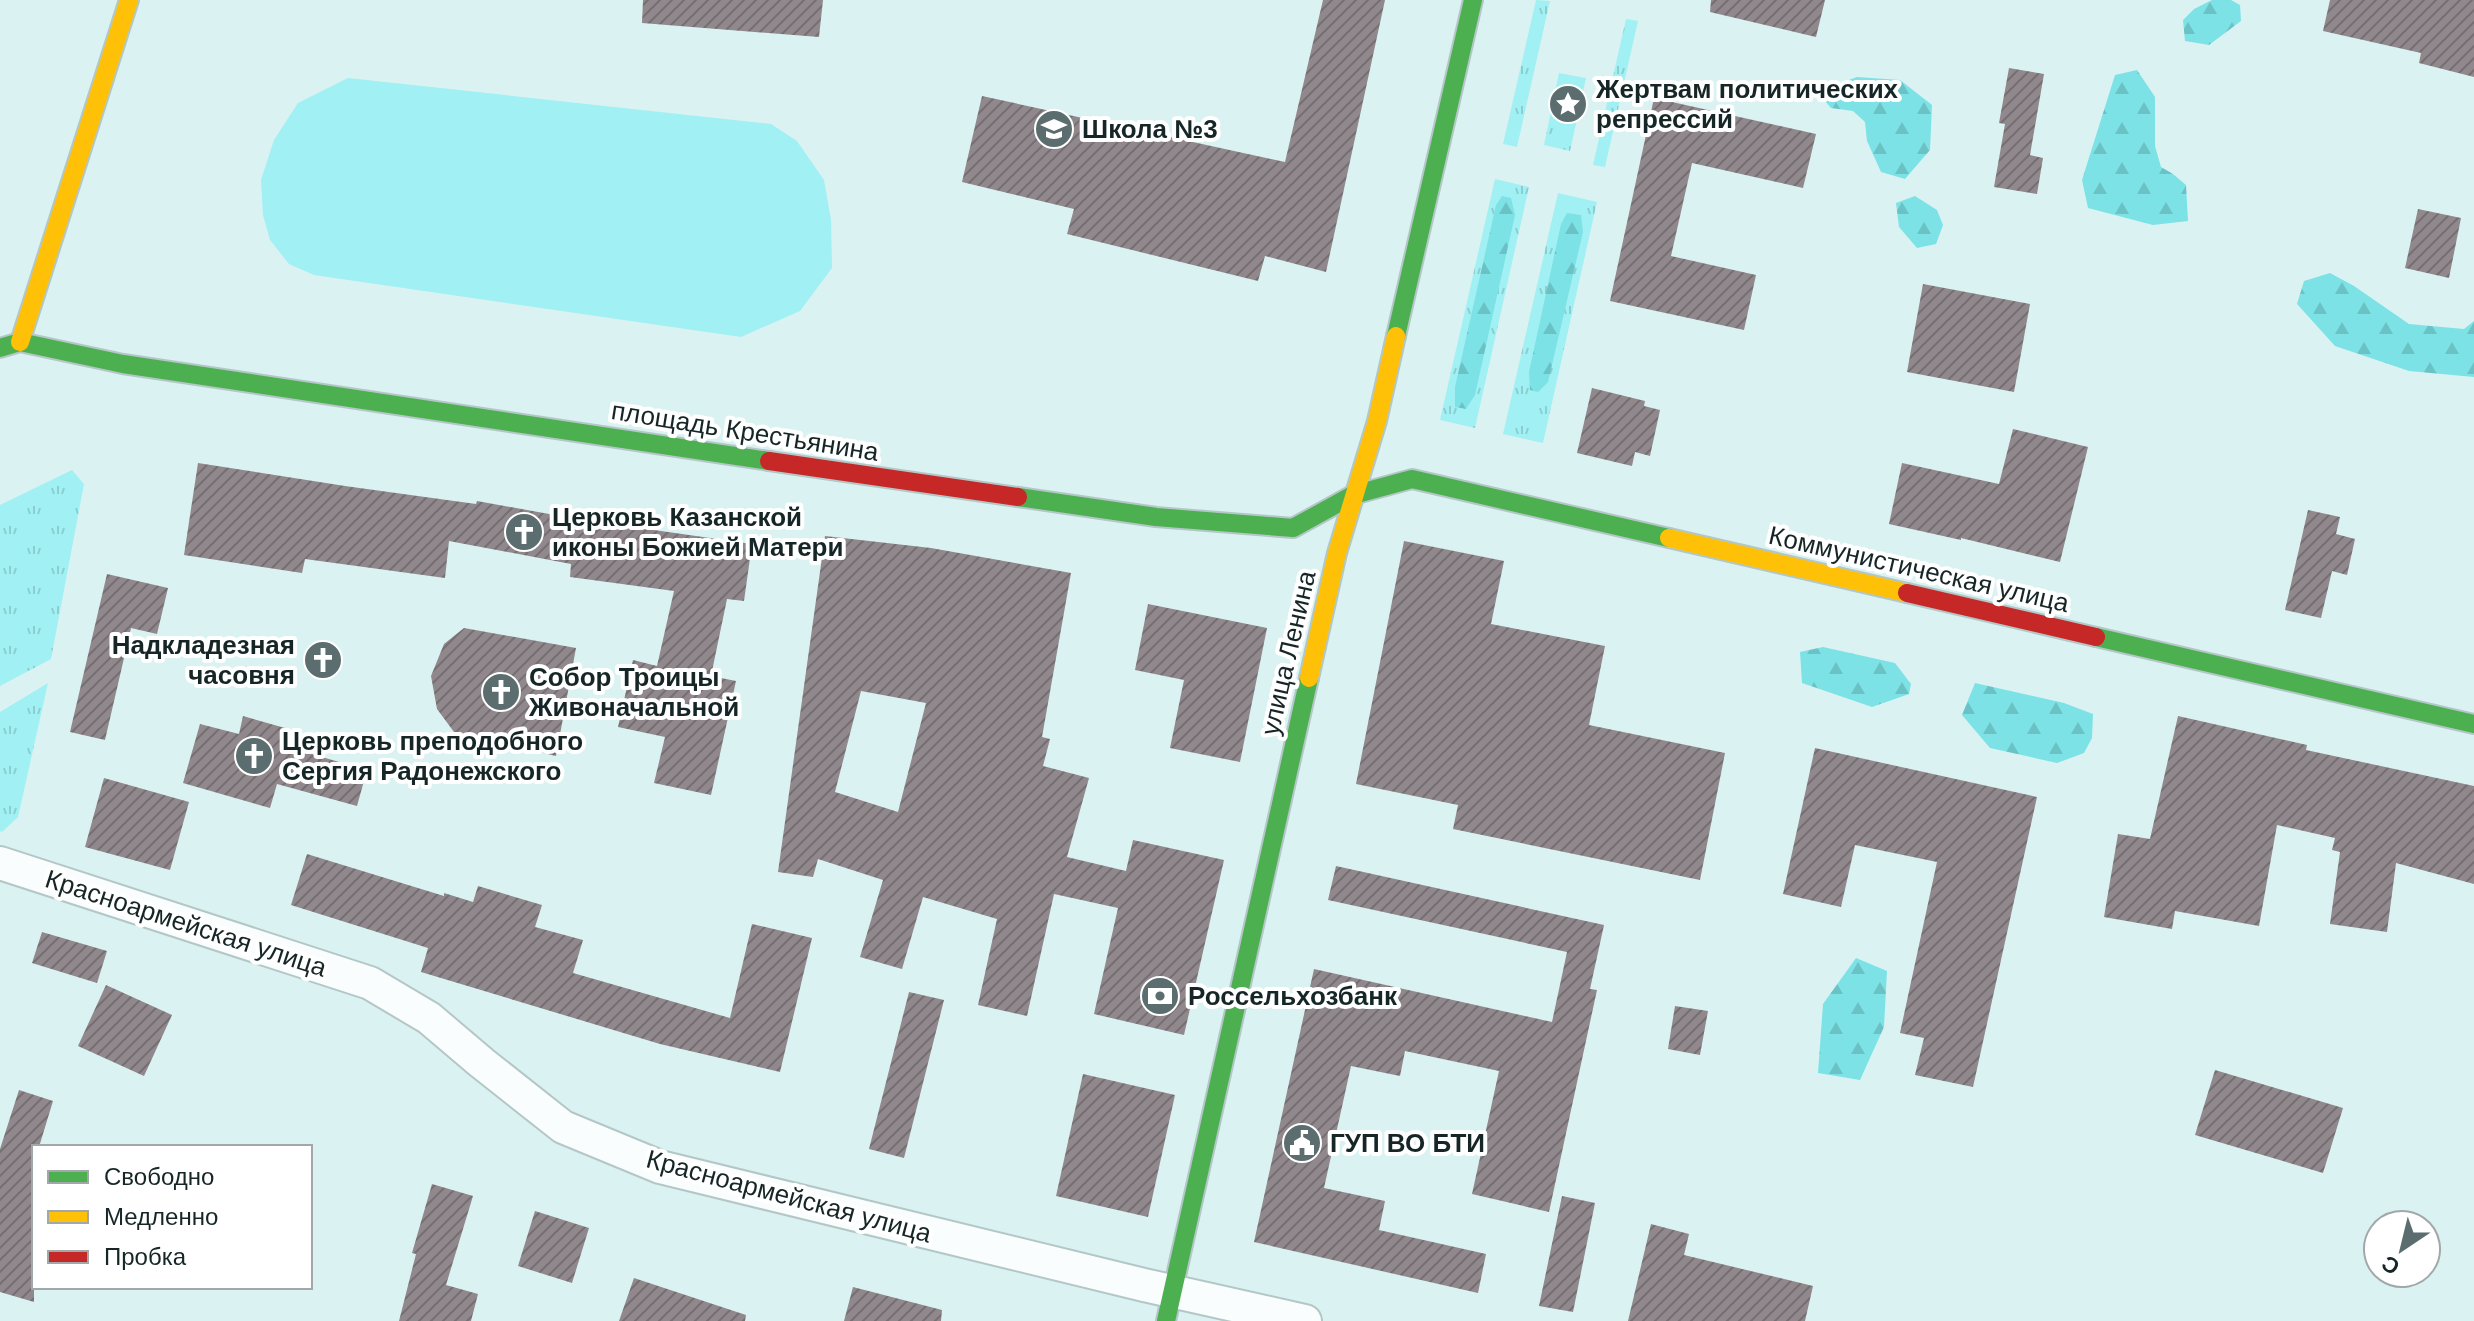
<svg xmlns="http://www.w3.org/2000/svg" width="2474" height="1321" font-family="Helvetica,sans-serif">
  <style>
    .grass { fill: url(#grass-tufts) }
    .forest { fill: url(#forest-firs) }
    .park { fill: #a1f0f3 }
    .building { fill: url(#building-hatch); fill-rule: evenodd }
    .lines { fill: none; stroke-linecap: round; stroke-linejoin: round }
    .street-casing { stroke: #b4c7c7; stroke-width: 36 }
    .fast-casing { stroke: #b4c7c7; stroke-width: 22 }
    .slow-casing { stroke: #b4c7c7; stroke-width: 22 }
    .jam-casing { stroke: #b4c7c7; stroke-width: 22 }
    .street { stroke: #fafdfd; stroke-width: 32 }
    .fast { stroke: #4caf50; stroke-width: 18 }
    .slow { stroke: #ffc107; stroke-width: 18 }
    .jam { stroke: #c62828; stroke-width: 18 }
    .labels { text-anchor: middle; dominant-baseline: central; stroke-width: 8; stroke-linejoin: round; paint-order: stroke }
    .poi-label { font-size: 26px; font-weight: bold; fill: #162627; stroke: #fff; text-anchor: start }
    .street-label { font-size: 26px; fill: #162627; stroke: #fff }
  </style>
  <defs>
    <pattern id="grass-tufts" width="24" height="20" patternUnits="userSpaceOnUse" patternTransform="scale(2)"><rect width="24" height="20" fill="#a1f0f3"/><path d="M3 7l-1-3M5 7V3M7 7l1-3M15 17l-1-3M17 17v-4M19 17l1-3" fill="none" stroke="#8aced0"/></pattern>
    <pattern id="forest-firs" width="22" height="20" patternUnits="userSpaceOnUse" patternTransform="scale(2)"><rect width="22" height="20" fill="#7ce2e6"/><path d="M5 1l3.5 6h-7zM16 11l3.5 6h-7z" fill="#6ac2c5"/></pattern>
    <pattern id="building-hatch" width="6" height="6" patternUnits="userSpaceOnUse" patternTransform="scale(2)"><rect width="6" height="6" fill="#90888c"/><path d="M-1 1l2-2M0 6l6-6M5 7l2-2" fill="none" stroke="#756f72"/></pattern>
  </defs>
  <rect width="100%" height="100%" fill="#dbf2f3"/>
  <!-- grass -->
  <path class="grass" d="M 1536,0 L 1550,1 L 1517,147 L 1503,144 Z
    M 1626,19 L 1638,21 L 1605,167 L 1593,165 Z
    M 1559,73 L 1586,78 L 1570,151 L 1544,145 Z
    M 1495,179 L 1529,187 L 1475,428 L 1440,420 Z
    M 1558,193 L 1597,202 L 1543,443 L 1503,434 Z
    M 72,470 L 84,484 L 51,659 L 0,686 L 0,505 Z
    M 48,683 L 18,817 L 2,832 L 0,831 L 0,712 Z"/>
  <!-- forest -->
  <path class="forest" d="M 2212,0 L 2231,0 L 2240,5 L 2241,21 L 2209,45 L 2185,41 L 2183,20 L 2194,9 Z
    M 2137,70 L 2155,97 L 2155,146 L 2161,167 L 2173,174 L 2186,185 L 2188,221 L 2153,225 L 2088,208 L 2082,180 L 2115,75 Z
    M 1857,77 L 1900,80 L 1932,105 L 1930,150 L 1905,179 L 1881,172 L 1867,141 L 1865,122 L 1853,111 L 1831,108 L 1824,100 L 1829,87 Z
    M 1502,196 L 1511,198 L 1515,215 L 1475,395 L 1466,409 L 1455,407 L 1455,387 L 1496,205 Z
    M 1915,196 L 1937,210 L 1943,225 L 1936,244 L 1917,248 L 1899,227 L 1896,203 Z
    M 1567,213 L 1581,215 L 1583,232 L 1548,382 L 1538,392 L 1530,390 L 1529,372 L 1561,224 Z
    M 2330,273 L 2354,286 L 2409,324 L 2464,329 L 2474,321 L 2474,377 L 2409,371 L 2335,346 L 2297,304 L 2304,281 Z
    M 1823,647 L 1895,663 L 1911,684 L 1909,694 L 1872,707 L 1802,683 L 1800,652 Z
    M 1975,683 L 2064,703 L 2093,714 L 2092,738 L 2084,753 L 2057,763 L 1990,748 L 1962,715 Z
    M 1856,958 L 1887,971 L 1884,1027 L 1860,1080 L 1818,1073 L 1823,1004 Z"/>
  <!-- park -->
  <path class="park" d="M 348,78 L 771,124 L 797,141 L 824,180 L 831,220 L 832,268 L 800,311 L 741,337 L 314,275 L 289,264 L 270,240 L 263,215 L 261,180 L 274,140 L 298,103 Z"/>
  <!-- building -->
  <path class="building" d="M 643,0 L 823,0 L 819,37 L 642,23 Z
    M 1323,0 L 1385,0 L 1326,272 L 1265,256 L 1258,281 L 1067,234 L 1074,209 L 962,182 L 982,96 L 1285,162 Z
    M 1711,0 L 1825,0 L 1816,37 L 1710,12 Z
    M 2330,0 L 2474,0 L 2474,77 L 2419,63 L 2421,53 L 2323,31 Z
    M 2009,68 L 2044,74 L 2030,155 L 2043,158 L 2037,194 L 1994,187 L 2005,124 L 1999,123 Z
    M 1654,98 L 1816,134 L 1803,188 L 1692,163 L 1671,256 L 1756,275 L 1744,330 L 1610,301 Z
    M 2418,209 L 2461,218 L 2449,278 L 2405,268 Z
    M 1923,284 L 2030,304 L 2014,392 L 1907,372 Z
    M 1592,388 L 1645,401 L 1644,406 L 1660,410 L 1650,456 L 1635,452 L 1632,466 L 1577,453 Z
    M 2013,429 L 2088,447 L 2060,562 L 1961,538 L 1961,540 L 1889,524 L 1902,463 L 1999,484 Z
    M 198,463 L 345,486 L 476,504 L 477,501 L 577,519 L 752,544 L 744,601 L 727,599 L 711,676 L 736,681 L 711,795 L 654,783 L 665,737 L 618,727 L 633,660 L 657,666 L 674,591 L 570,577 L 571,564 L 449,541 L 445,578 L 305,559 L 302,573 L 184,555 Z
    M 2308,510 L 2340,517 L 2336,534 L 2355,539 L 2347,575 L 2332,571 L 2321,618 L 2285,610 Z
    M 825,536 L 931,548 L 1071,573 L 1042,737 L 1050,739 L 1043,766 L 1089,778 L 1067,857 L 1126,871 L 1133,840 L 1224,860 L 1184,1035 L 1094,1014 L 1118,908 L 1054,894 L 1027,1016 L 978,1005 L 997,919 L 923,897 L 902,969 L 860,957 L 883,880 L 818,859 L 813,877 L 778,872 ZM 861,691 L 926,703 L 898,812 L 835,792 Z
    M 1404,541 L 1504,561 L 1491,624 L 1605,646 L 1589,725 L 1725,753 L 1700,880 L 1453,829 L 1458,805 L 1356,784 Z
    M 107,574 L 168,588 L 157,634 L 131,628 L 105,740 L 70,732 Z
    M 1148,604 L 1267,628 L 1240,762 L 1170,748 L 1184,680 L 1135,670 Z
    M 464,628 L 576,648 L 556,756 L 454,732 L 437,709 L 431,676 L 444,644 Z
    M307 659a16 16 0 1 1 32 0a16 16 0 1 1-32 0Z
    M 243,716 L 292,730 L 287,747 L 367,770 L 357,806 L 277,784 L 270,808 L 183,783 L 200,724 L 239,734 Z
    M 2178,716 L 2307,745 L 2306,750 L 2474,786 L 2474,884 L 2396,863 L 2387,932 L 2330,924 L 2340,852 L 2332,850 L 2335,838 L 2277,825 L 2259,926 L 2175,911 L 2172,929 L 2104,917 L 2118,834 L 2150,839 Z
    M 1815,748 L 2037,797 L 1973,1087 L 1915,1075 L 1924,1038 L 1900,1033 L 1937,862 L 1855,845 L 1841,907 L 1783,894 Z
    M 104,778 L 189,802 L 170,870 L 85,847 Z
    M 307,854 L 444,896 L 444,893 L 473,902 L 478,886 L 542,905 L 535,927 L 583,940 L 573,973 L 730,1018 L 752,924 L 812,938 L 780,1072 L 660,1044 L 421,972 L 428,948 L 291,905 Z
    M 1336,866 L 1604,925 L 1590,989 L 1597,990 L 1549,1212 L 1472,1194 L 1499,1071 L 1405,1051 L 1400,1076 L 1351,1066 L 1324,1188 L 1385,1201 L 1379,1230 L 1486,1254 L 1478,1293 L 1254,1242 L 1314,969 L 1552,1022 L 1567,952 L 1328,900 Z
    M 42,932 L 107,951 L 97,983 L 32,963 Z
    M 106,985 L 172,1015 L 144,1076 L 78,1046 Z
    M 909,992 L 944,1000 L 904,1158 L 869,1149 Z
    M 1675,1006 L 1708,1011 L 1700,1055 L 1668,1049 Z
    M 2215,1070 L 2343,1108 L 2323,1173 L 2195,1135 Z
    M 1083,1074 L 1175,1095 L 1148,1217 L 1056,1196 Z
    M 19,1090 L 53,1101 L 39,1147 L 34,1147 L 34,1302 L 0,1292 L 0,1149 Z
    M 432,1184 L 473,1196 L 446,1285 L 478,1294 L 471,1321 L 399,1321 L 416,1254 L 412,1253 Z
    M 1562,1196 L 1595,1203 L 1573,1312 L 1539,1306 Z
    M 535,1211 L 589,1228 L 572,1283 L 518,1266 Z
    M 1651,1224 L 1689,1234 L 1684,1255 L 1813,1286 L 1805,1321 L 1628,1321 Z
    M 634,1278 L 746,1315 L 745,1321 L 619,1321 Z
    M 853,1287 L 942,1310 L 941,1321 L 844,1321 Z"/>
  <g class="lines">
    <defs>
      <path id="street" d="M 0,863 L 370,983 L 429,1018 L 482,1063 L 563,1127 L 660,1167 L 1144,1285 L 1305,1321"/>
      <path id="fast" d="M 1396,336 L 1473,0
        M 0,348 L 20,342 L 123,364 L 769,461
        M 1018,497 L 1156,517 L 1293,528 L 1353,495 L 1412,479 L 1669,538
        M 2096,637 L 2474,724
        M 1166,1321 L 1309,678"/>
      <path id="slow" d="M 20,342 L 129,0
        M 1669,538 L 1907,593
        M 1309,678 L 1337,553 L 1377,421 L 1396,336"/>
      <path id="jam" d="M 769,461 L 1018,497
        M 1907,593 L 2096,637"/>
    </defs>
    <!-- street casing -->
    <use href="#street" class="street-casing"/>
    <!-- fast casing -->
    <use href="#fast" class="fast-casing"/>
    <!-- slow casing -->
    <use href="#slow" class="slow-casing"/>
    <!-- jam casing -->
    <use href="#jam" class="jam-casing"/>
    <!-- street -->
    <use href="#street" class="street"/>
    <!-- fast -->
    <use href="#fast" class="fast"/>
    <!-- slow -->
    <use href="#slow" class="slow"/>
    <!-- jam -->
    <use href="#jam" class="jam"/>
  </g>
  <!-- icons -->
  <defs>
    <symbol id="sight-disc" viewBox="-11 -11 22 22"><circle r="9.5" fill="#5b6d6e" stroke="#fff"/><path d="M0-6L1.8-2.2L6-1.7L2.9 1.2L3.7 5.4L0 3.3L-3.7 5.4L-2.9 1.2L-6-1.7L-1.8-2.2Z" fill="#fff"/></symbol>
    <symbol id="school-disc" viewBox="-11 -11 22 22"><circle r="9.5" fill="#5b6d6e" stroke="#fff"/><path d="M0-5L7-2L0 1L-7-2ZM-4 1L0 2.5L4 1V4Q0 6-4 4Z" fill="#fff"/></symbol>
    <symbol id="church-disc" viewBox="-11 -11 22 22"><circle r="9.5" fill="#5b6d6e" stroke="#fff"/><path d="M-1.2-6h2.4v3.5h3.3v2.4h-3.3V6h-2.4V-.1h-3.3v-2.4h3.3Z" fill="#fff"/></symbol>
    <symbol id="bank-disc" viewBox="-11 -11 22 22"><circle r="9.5" fill="#5b6d6e" stroke="#fff"/><path d="M-6-4H6V4H-6ZM0-2.3a2.3 2.3 0 1 0 0 4.6a2.3 2.3 0 1 0 0-4.6Z" fill="#fff"/></symbol>
    <symbol id="civic-disc" viewBox="-11 -11 22 22"><circle r="9.5" fill="#5b6d6e" stroke="#fff"/><path d="M-.6-6.5H3V-4.5H.6V-3L4-1V1h2V6H-6V1h2V-1L-.6-3ZM-1.2 2.5V6h2.4V2.5Z" fill="#fff"/></symbol>
  </defs>
  <g fill-rule="evenodd">
    <use href="#sight-disc" x="1546" y="82" width="44" height="44"/>
    <use href="#school-disc" x="1032" y="107" width="44" height="44"/>
    <use href="#church-disc" x="502" y="510" width="44" height="44"/>
    <use href="#church-disc" x="301" y="638" width="44" height="44"/>
    <use href="#church-disc" x="479" y="670" width="44" height="44"/>
    <use href="#church-disc" x="232" y="734" width="44" height="44"/>
    <use href="#bank-disc" x="1138" y="974" width="44" height="44"/>
    <use href="#civic-disc" x="1280" y="1121" width="44" height="44"/>
  </g>
  <g class="labels">
    <!-- poi labels -->
    <g class="poi-label">
      <text x="1596" y="89">Жертвам политических<tspan x="1596" dy="30">репрессий</tspan></text>
      <text x="1082" y="129">Школа №3</text>
      <text x="552" y="517">Церковь Казанской<tspan x="552" dy="30">иконы Божией Матери</tspan></text>
      <text x="295" y="645" text-anchor="end">Надкладезная<tspan x="295" dy="30">часовня</tspan></text>
      <text x="529" y="677">Собор Троицы<tspan x="529" dy="30">Живоначальной</tspan></text>
      <text x="282" y="741">Церковь преподобного<tspan x="282" dy="30">Сергия Радонежского</tspan></text>
      <text x="1188" y="996">Россельхозбанк</text>
      <text x="1330" y="1143">ГУП ВО БТИ</text>
    </g>
    <!-- street labels -->
    <g class="street-label">
      <text transform="translate(745 431) rotate(9)">площадь Крестьянина</text>
      <text transform="translate(1919 569) rotate(13)">Коммунистическая улица</text>
      <text transform="translate(1288 653) rotate(-77)">улица Ленина</text>
      <text transform="translate(186 923) rotate(18)">Красноармейская улица</text>
      <text transform="translate(789 1196) rotate(15)">Красноармейская улица</text>
    </g>
  </g>
  <!-- legend -->
  <rect x="32" y="1145" width="280" height="144" fill="#ffffff" stroke="#a2a8a9" stroke-width="2"/>
  <rect x="48" y="1171" width="40" height="12" fill="#4caf50" stroke="#a2a8a9" stroke-width="2"/>
  <text x="104" y="1185" font-size="24" fill="#162627">Свободно</text>
  <rect x="48" y="1211" width="40" height="12" fill="#ffc107" stroke="#a2a8a9" stroke-width="2"/>
  <text x="104" y="1225" font-size="24" fill="#162627">Медленно</text>
  <rect x="48" y="1251" width="40" height="12" fill="#c62828" stroke="#a2a8a9" stroke-width="2"/>
  <text x="104" y="1265" font-size="24" fill="#162627">Пробка</text>
  <!-- north arrow -->
  <g transform="translate(2402 1249) rotate(215)"><circle r="38" fill="#ffffff" stroke="#a2a8a9" stroke-width="2"/>
  <path d="M0-6L14 30L0 20L-14 30Z" fill="#5b6d6e"/>
  <text y="-12" font-size="22" font-weight="bold" text-anchor="middle" fill="#162627">С</text>
  </g>
</svg>
